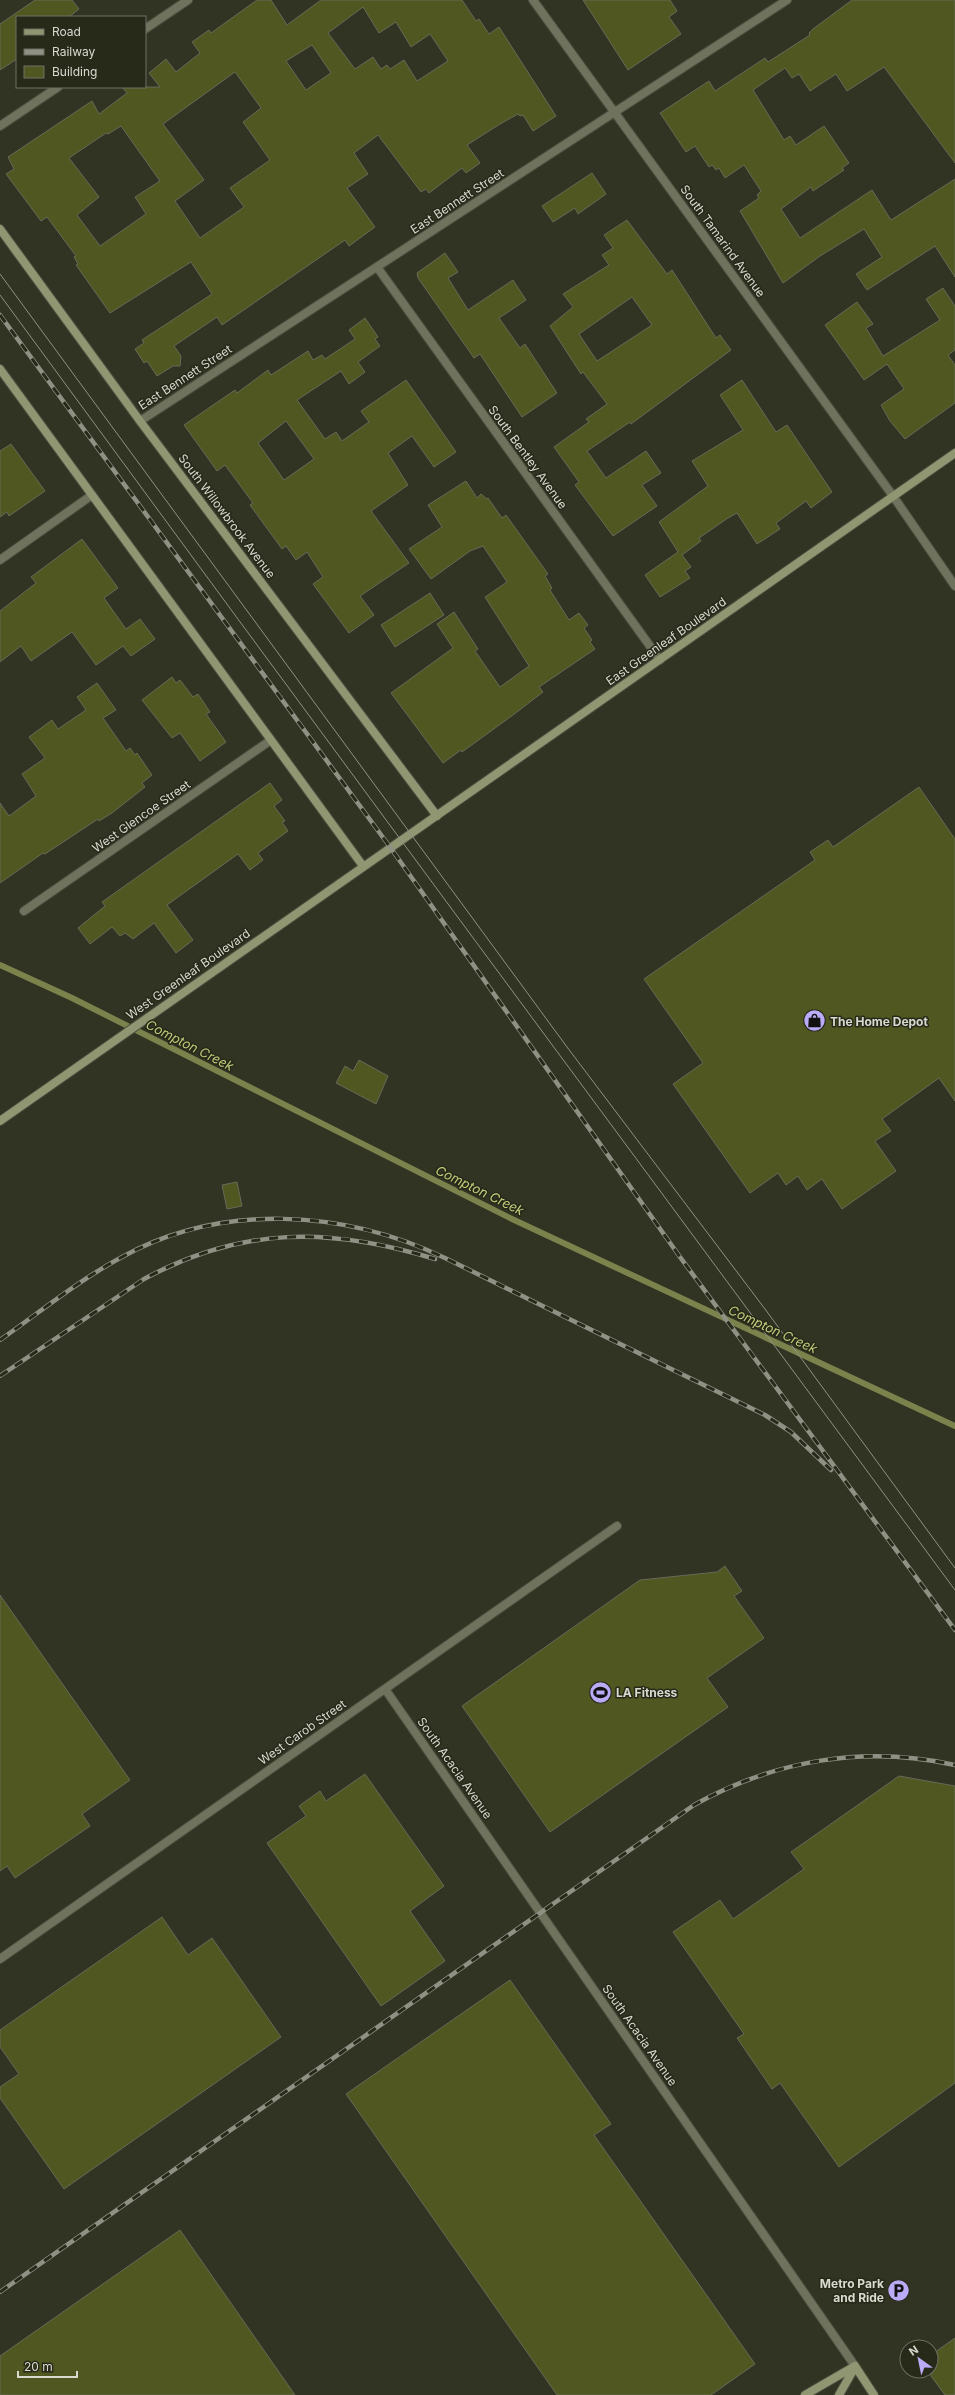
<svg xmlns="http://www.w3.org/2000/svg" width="955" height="2395" font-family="Inter,sans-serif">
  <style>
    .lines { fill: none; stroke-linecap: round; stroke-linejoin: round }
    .stream { stroke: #7b824c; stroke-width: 6 }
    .building { fill: #515721; stroke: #676a58; fill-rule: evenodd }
    .street-casing { stroke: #4c4e3f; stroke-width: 10 }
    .secondary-casing { stroke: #4c4e3f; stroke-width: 10 }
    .street { stroke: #6f725c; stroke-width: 8 }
    .secondary { stroke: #919672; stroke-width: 8 }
    .tram { stroke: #8f9184; stroke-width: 1 }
    .rail-casing { stroke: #8f9184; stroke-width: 4.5 }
    .rail { stroke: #272919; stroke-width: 3; stroke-dasharray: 9; stroke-linecap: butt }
    .labels { text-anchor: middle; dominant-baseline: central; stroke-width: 3; stroke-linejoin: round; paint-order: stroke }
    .street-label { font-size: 12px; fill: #d8dad0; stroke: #272919 }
    .poi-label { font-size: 12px; font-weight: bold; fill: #d8dad0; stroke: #272919; text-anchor: start }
    .water-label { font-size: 13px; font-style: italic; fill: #c3cd7c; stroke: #272919 }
  </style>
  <rect width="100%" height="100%" fill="#313323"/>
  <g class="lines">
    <!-- stream -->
    <path class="stream" d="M 0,965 L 72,998 L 512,1219 L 955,1426"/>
  </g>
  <!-- building -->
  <path class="building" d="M 35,0 L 72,0 L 79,9 L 69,17 L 17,17 L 17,59 L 0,70 L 0,24 Z
    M 257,0 L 271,0 L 287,25 L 321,0 L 462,0 L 476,21 L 479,19 L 489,34 L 499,27 L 556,116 L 533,131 L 523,115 L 520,116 L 518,114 L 500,124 L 467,145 L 480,163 L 466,173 L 462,168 L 429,193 L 426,189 L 421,192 L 378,135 L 354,153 L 368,174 L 347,188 L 375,227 L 349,246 L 345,240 L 222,325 L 217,317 L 174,346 L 181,356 L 180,366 L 173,366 L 157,376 L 147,361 L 144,363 L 135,349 L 144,343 L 142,340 L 212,294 L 191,262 L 110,313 L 76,265 L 78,264 L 74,257 L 76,256 L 47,217 L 41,221 L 6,174 L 14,169 L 8,157 L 92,101 L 99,114 L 127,93 L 122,87 L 160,87 L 149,73 L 166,59 L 176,72 L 200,53 L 192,42 L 209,30 L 211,33 ZM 363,7 L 379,33 L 396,22 L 411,47 L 430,34 L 448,61 L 417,81 L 404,60 L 390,69 L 387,65 L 381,69 L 373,57 L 355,69 L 328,33 ZM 312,45 L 331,73 L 306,90 L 286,61 ZM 235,72 L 261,108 L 243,122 L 270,160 L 230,188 L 244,207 L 200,238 L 175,201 L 204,180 L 163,124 ZM 121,126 L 160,181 L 135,197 L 146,214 L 100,246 L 77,215 L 99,197 L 69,158 L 106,133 L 108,134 Z
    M 583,0 L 670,0 L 677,11 L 669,17 L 681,34 L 628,70 Z
    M 852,0 L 955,0 L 955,163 L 884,67 L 847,91 L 836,74 L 810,91 L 799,74 L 792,78 L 785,68 L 753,90 L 784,140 L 790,136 L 796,145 L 824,126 L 849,163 L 842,168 L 844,170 L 813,191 L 811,187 L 781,209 L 800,238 L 872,190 L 891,220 L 955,179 L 955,277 L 935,246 L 867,290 L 856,274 L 882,257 L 864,229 L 820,256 L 783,283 L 740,211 L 759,198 L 757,195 L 761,191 L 744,165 L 725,178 L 719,168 L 716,170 L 712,165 L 709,167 L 695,146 L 686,152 L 660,113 L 709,81 L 715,91 L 765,58 L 768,62 L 810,35 L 809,33 L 813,29 Z
    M 592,173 L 606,194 L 578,214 L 575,208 L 553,222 L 542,206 Z
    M 627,220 L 667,274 L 672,270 L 716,338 L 720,335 L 731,350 L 631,424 L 630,422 L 587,451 L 606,478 L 646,451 L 661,473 L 642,485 L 657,506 L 613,536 L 575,485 L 579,482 L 554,447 L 589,422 L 586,419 L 607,404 L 583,372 L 581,374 L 550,326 L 573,307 L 563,294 L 609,265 L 602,255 L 613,248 L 604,235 ZM 632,297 L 652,325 L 597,361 L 579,334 Z
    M 445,253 L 458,272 L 448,278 L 468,310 L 513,280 L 526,300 L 499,318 L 520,348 L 525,344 L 557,393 L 522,417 L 480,354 L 474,358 L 418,278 L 417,273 Z
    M 943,288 L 955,306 L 955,350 L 948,355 L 955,365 L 955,403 L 905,439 L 890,421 L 881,405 L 904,389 L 887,364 L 864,380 L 825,325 L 857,302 L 873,324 L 866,328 L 883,356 L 940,320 L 926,299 Z
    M 365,318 L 378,337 L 375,339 L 380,346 L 358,362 L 365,372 L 349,384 L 341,371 L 297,400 L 325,439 L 336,432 L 342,441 L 369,422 L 361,411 L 406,380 L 456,452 L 434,467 L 412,436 L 388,453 L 408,485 L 371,511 L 409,563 L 360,596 L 374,615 L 349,633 L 313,584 L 323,577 L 307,552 L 296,560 L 286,546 L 282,549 L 250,505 L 253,503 L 225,465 L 217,471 L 184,425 L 235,390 L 237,393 L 268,370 L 271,375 L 308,351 L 313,360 L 322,355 L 325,359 L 355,339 L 349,330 ZM 286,421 L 314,459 L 284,480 L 258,443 Z
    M 742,380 L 776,432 L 787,425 L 832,492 L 811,508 L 806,501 L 776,523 L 780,529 L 757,544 L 737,513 L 728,518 L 699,538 L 701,541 L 682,555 L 691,567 L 685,571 L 690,578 L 660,597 L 645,575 L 678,552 L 659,522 L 708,486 L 692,461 L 743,430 L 720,395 Z
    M 11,444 L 45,491 L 9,516 L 7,512 L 0,517 L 0,451 Z
    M 466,481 L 477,498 L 481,494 L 487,499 L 488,498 L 502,518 L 506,515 L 548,574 L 545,576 L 552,588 L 550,590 L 569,620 L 579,613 L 588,625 L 584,628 L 592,640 L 590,642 L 595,649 L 539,687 L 543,692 L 513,715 L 462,752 L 461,750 L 443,763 L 391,693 L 453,648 L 437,624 L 454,612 L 478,649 L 475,651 L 500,687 L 529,666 L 485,597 L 507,582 L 483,546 L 470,551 L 431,579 L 409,549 L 442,527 L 428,505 Z
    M 82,539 L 118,588 L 104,598 L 126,629 L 140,619 L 155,639 L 131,656 L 123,646 L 96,665 L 72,632 L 31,661 L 21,646 L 0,662 L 0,611 L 36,583 L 31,577 Z
    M 430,593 L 444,615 L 395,647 L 381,625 Z
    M 172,677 L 176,683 L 180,680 L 193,697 L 198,694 L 210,712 L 206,714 L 226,742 L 200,761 L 180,733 L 172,738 L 142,700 Z
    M 97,683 L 116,710 L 103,718 L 126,751 L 130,748 L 135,755 L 137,753 L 152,775 L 142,783 L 145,787 L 112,813 L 99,821 L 98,819 L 45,854 L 43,853 L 0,883 L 0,803 L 9,816 L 36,796 L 22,774 L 45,758 L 29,737 L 52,720 L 58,729 L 86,710 L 77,697 Z
    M 270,783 L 282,800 L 274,806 L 285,821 L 282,822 L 288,831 L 258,853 L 263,860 L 250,870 L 238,854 L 167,905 L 193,940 L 176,953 L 154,923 L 133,939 L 125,933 L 120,936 L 112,927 L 90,944 L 78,928 L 105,906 L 102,902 Z
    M 919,787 L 955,839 L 955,1101 L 939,1078 L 882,1119 L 891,1131 L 875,1141 L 896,1171 L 842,1209 L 822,1179 L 807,1190 L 798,1176 L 786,1185 L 778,1173 L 750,1193 L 673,1084 L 703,1063 L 644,979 L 815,860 L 810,852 L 828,840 L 833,847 Z
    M 359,1060 L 388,1076 L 376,1104 L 336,1083 L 345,1066 L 353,1071 Z
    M 237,1182 L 242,1206 L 227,1209 L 222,1185 Z
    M 725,1566 L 742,1591 L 734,1596 L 764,1638 L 707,1678 L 728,1707 L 550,1832 L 462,1706 L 640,1580 L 717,1572 Z
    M 0,1595 L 130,1780 L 82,1814 L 90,1826 L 15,1878 L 7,1866 L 0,1871 Z
    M 365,1774 L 444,1886 L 410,1911 L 445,1961 L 381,2006 L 267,1843 L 306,1816 L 299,1806 L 320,1791 L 326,1801 Z
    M 899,1776 L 955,1786 L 955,2083 L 839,2167 L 780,2083 L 772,2089 L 737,2038 L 744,2034 L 673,1932 L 720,1900 L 733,1919 L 804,1869 L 791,1852 Z
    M 162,1917 L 188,1955 L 212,1938 L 281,2037 L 64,2189 L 0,2098 L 0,2087 L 19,2074 L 0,2047 L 0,2030 Z
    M 510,1980 L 611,2124 L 594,2135 L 755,2364 L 711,2395 L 557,2395 L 346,2094 Z
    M 180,2230 L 295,2395 L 0,2395 L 0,2356 Z
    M 955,2338 L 955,2395 L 945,2395 L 931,2376 L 931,2355 Z"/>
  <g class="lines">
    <defs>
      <path id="street" d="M 533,0 L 893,496 L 955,586
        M 145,29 L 188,0
        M 0,126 L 58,87
        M 377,267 L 660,660
        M 140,421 L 787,0
        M 0,560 L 92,495
        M 24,911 L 271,740
        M 385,1689 L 855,2366
        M 0,1959 L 617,1526"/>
      <path id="secondary" d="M 0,229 L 140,421 L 437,816
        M 0,369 L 363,866
        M 0,1121 L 955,453
        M 855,2366 L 874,2395
        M 805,2395 L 855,2366
        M 839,2395 L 855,2367"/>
    </defs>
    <!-- street casing -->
    <use href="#street" class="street-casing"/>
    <!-- secondary casing -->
    <use href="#secondary" class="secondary-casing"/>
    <!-- street -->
    <use href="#street" class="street"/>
    <!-- secondary -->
    <use href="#secondary" class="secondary"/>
    <!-- tram -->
    <path class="tram" d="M 0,274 L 567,1047 L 765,1309 L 955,1568
      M 0,295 C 317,728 636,1158 955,1590"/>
    <defs>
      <path id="rail" d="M 0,315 L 390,847 L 680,1257 L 955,1630
        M 0,1340 C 40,1312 79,1280 122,1257 C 222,1202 345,1210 445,1258 L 765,1415 L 791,1432 L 831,1470
        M 0,1376 L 144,1279 C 243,1226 330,1227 435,1259
        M 0,2292 L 694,1805 C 775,1760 864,1745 955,1765"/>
    </defs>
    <!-- rail casing -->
    <use href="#rail" class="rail-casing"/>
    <!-- rail -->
    <use href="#rail" class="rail"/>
  </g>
  <!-- icons -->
  <defs>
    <symbol id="shop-disc" viewBox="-11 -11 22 22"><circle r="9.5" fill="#bbaaf6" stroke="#272919"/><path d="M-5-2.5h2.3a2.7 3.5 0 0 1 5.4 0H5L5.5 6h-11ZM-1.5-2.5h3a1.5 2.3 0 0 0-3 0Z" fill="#111"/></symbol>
    <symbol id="stadium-disc" viewBox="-11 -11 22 22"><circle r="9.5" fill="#bbaaf6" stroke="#272919"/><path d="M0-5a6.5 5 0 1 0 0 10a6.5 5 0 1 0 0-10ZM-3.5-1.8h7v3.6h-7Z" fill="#111"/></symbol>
    <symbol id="parking-disc" viewBox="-11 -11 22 22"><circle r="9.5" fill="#bbaaf6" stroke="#272919"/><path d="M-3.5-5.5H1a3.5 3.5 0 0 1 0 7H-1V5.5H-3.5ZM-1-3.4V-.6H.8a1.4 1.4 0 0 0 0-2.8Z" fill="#111"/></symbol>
  </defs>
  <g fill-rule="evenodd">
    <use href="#shop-disc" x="802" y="1008" width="25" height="25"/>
    <use href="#stadium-disc" x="588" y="1680" width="25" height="25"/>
    <use href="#parking-disc" x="886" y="2278" width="25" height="25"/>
  </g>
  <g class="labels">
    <!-- street labels -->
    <g class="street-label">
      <text transform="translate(457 201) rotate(-33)">East Bennett Street</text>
      <text transform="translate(723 241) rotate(54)">South Tamarind Avenue</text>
      <text transform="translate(185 377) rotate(-33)">East Bennett Street</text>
      <text transform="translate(528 457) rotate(54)">South Bentley Avenue</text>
      <text transform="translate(227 516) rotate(53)">South Willowbrook Avenue</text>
      <text transform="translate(666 641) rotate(-35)">East Greenleaf Boulevard</text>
      <text transform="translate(141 816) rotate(-35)">West Glencoe Street</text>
      <text transform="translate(188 974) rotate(-35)">West Greenleaf Boulevard</text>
      <text transform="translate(302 1732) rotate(-35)">West Carob Street</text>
      <text transform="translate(455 1768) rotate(55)">South Acacia Avenue</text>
      <text transform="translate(640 2035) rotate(55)">South Acacia Avenue</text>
    </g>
    <!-- poi labels -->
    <g class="poi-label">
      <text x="830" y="1021">The Home Depot</text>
      <text x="616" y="1692">LA Fitness</text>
      <text x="884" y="2283" text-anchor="end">Metro Park<tspan x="884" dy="14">and Ride</tspan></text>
    </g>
    <!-- water labels -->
    <g class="water-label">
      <text transform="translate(190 1045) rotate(27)">Compton Creek</text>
      <text transform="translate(480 1190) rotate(26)">Compton Creek</text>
      <text transform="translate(773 1329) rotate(25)">Compton Creek</text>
    </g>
  </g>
  <!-- legend -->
  <rect x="16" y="16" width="130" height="72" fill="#272919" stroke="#6e7062"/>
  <rect x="24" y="29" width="20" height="6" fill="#919672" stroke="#6e7062"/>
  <text x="52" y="36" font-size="12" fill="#d8dad0">Road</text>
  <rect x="24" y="49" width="20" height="6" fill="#8f9184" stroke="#6e7062"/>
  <text x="52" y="56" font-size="12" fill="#d8dad0">Railway</text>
  <rect x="24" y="66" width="20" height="12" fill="#515721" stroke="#6e7062"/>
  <text x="52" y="76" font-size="12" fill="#d8dad0">Building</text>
  <!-- north arrow -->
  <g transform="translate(919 2359) rotate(327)"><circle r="19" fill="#272919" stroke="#6e7062"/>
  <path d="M0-3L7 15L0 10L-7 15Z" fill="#bbaaf6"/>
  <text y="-6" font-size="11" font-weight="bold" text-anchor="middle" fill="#d8dad0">N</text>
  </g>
  <!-- scale -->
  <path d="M18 2371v6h59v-6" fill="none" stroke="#d8dad0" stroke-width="2"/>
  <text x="24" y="2371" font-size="12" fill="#d8dad0" stroke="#272919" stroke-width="3" paint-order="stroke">20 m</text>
</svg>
